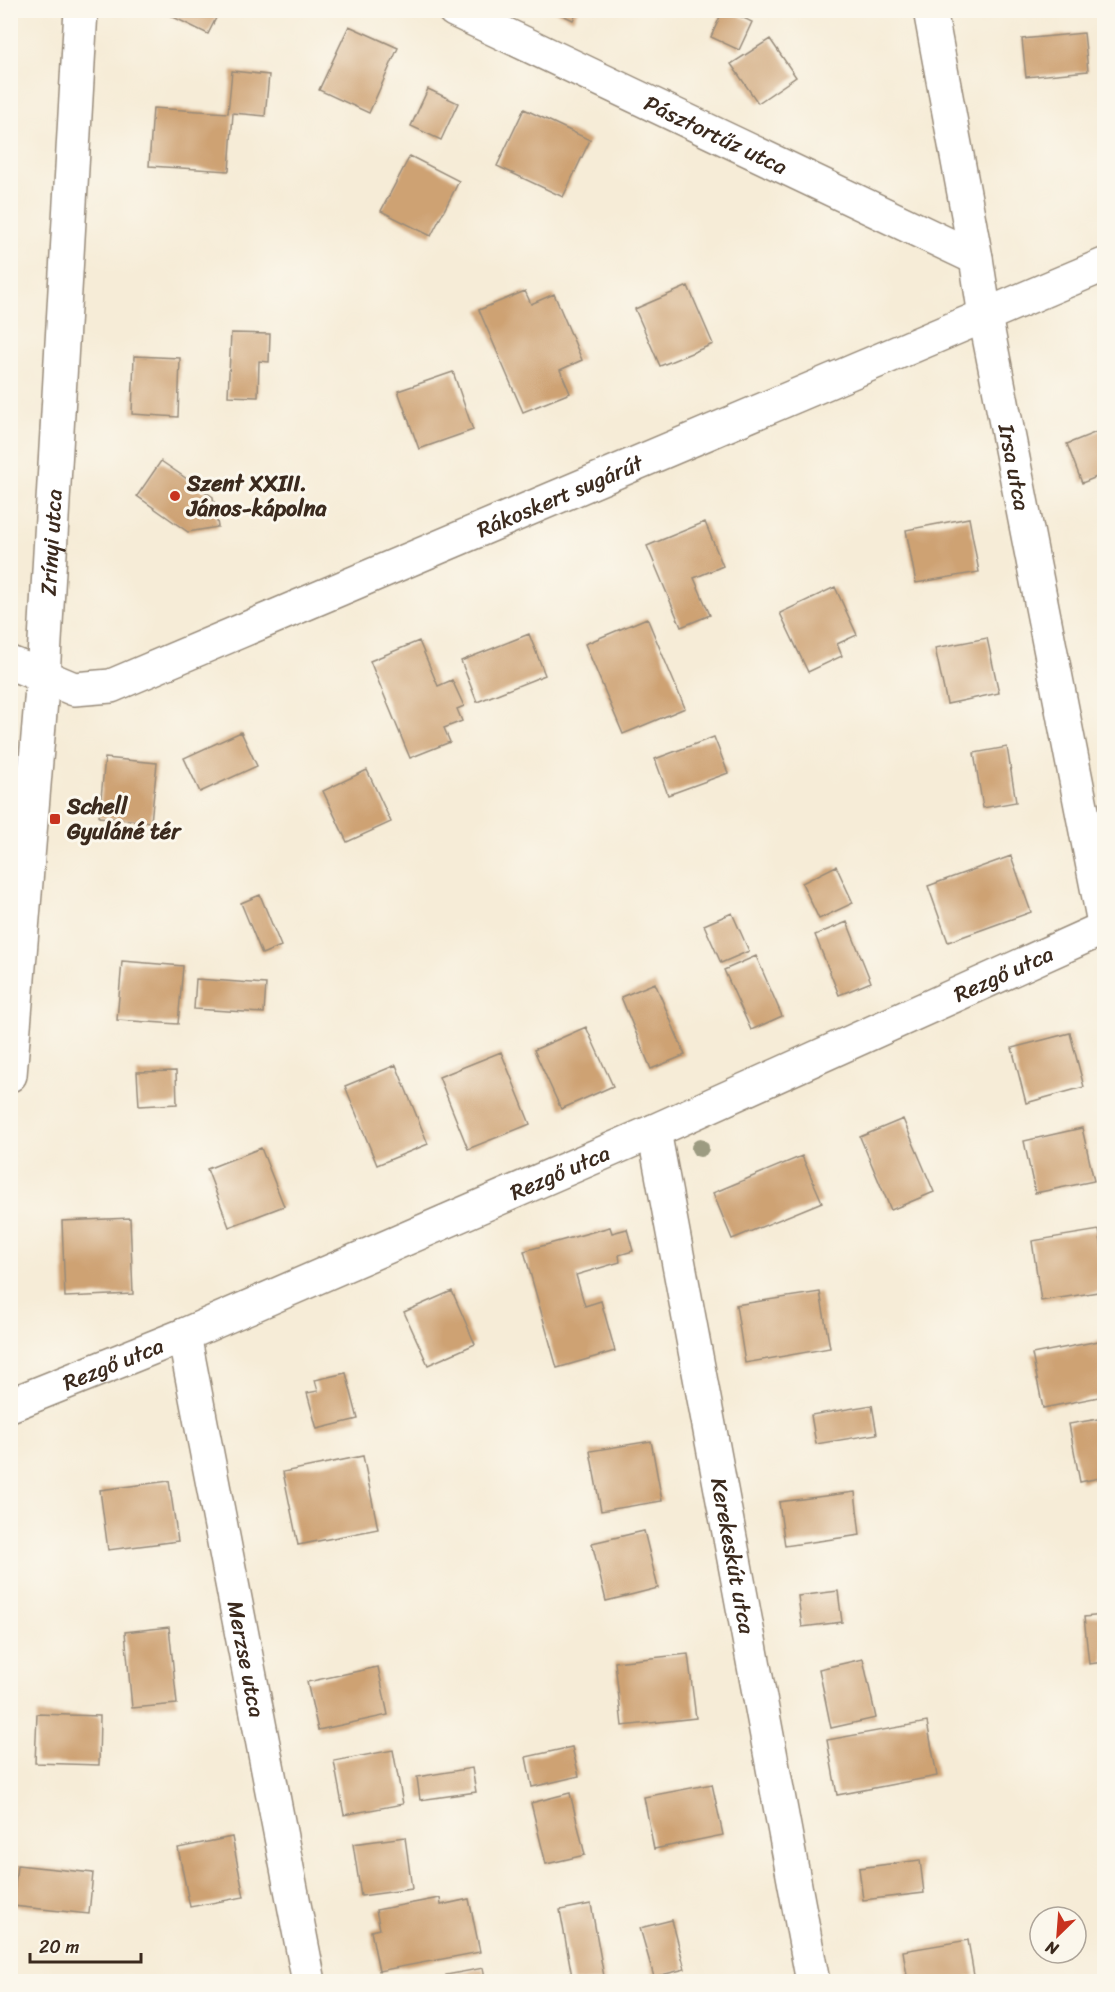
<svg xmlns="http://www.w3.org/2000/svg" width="1115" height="1992" font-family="Sriracha,sans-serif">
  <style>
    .building { fill: #cea273 }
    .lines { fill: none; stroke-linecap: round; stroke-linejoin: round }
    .minor-casing { stroke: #988b7a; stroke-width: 36 }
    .tertiary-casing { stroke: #988b7a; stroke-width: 36 }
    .secondary-casing { stroke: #988b7a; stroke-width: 36 }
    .minor { stroke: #fff; stroke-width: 33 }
    .tertiary { stroke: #fff; stroke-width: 33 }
    .secondary { stroke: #fff; stroke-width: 33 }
    .tree { fill: #9c9b81 }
    .poi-dot { fill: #c8321e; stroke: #fbf7ec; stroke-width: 2 }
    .labels { text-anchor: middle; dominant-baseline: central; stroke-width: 6; stroke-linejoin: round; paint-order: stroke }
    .street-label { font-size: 22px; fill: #3b2a1e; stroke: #fbf7ec }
    .poi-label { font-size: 22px; font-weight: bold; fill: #3b2a1e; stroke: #fbf7ec; text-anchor: start }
  </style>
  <rect width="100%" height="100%" fill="#fbf7ec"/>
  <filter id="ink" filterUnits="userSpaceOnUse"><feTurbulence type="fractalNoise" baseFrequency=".0167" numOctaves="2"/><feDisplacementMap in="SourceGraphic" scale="12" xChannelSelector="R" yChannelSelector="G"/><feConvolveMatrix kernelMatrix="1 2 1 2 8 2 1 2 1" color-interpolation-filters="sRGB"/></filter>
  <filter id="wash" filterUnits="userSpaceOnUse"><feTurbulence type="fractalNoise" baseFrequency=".008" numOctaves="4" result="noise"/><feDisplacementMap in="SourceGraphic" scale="24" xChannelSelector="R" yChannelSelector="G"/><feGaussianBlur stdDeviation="1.35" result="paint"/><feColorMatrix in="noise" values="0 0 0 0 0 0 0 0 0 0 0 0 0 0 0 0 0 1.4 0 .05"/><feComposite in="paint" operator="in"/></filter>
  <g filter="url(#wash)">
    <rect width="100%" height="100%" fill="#f6ecd7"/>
    <g id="blocks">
      <!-- building -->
      <path class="building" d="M 171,10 L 220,10 L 208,34 L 169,15 Z
        M 552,10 L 578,10 L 573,20 Z
        M 723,10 L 727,10 L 752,22 L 739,50 L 711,37 Z
        M 349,26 L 398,48 L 369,113 L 319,90 Z
        M 1084,33 L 1088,71 L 1026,77 L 1022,39 Z
        M 770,39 L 796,77 L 758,103 L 731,64 Z
        M 232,71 L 269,75 L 265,116 L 233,113 L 229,171 L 149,166 L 153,108 L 228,113 Z
        M 428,89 L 458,103 L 441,140 L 411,126 Z
        M 524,109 L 590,140 L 563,197 L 497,166 Z
        M 410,156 L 459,181 L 431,236 L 381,211 Z
        M 688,286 L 713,344 L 660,366 L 635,309 Z
        M 525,291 L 531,304 L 554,294 L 582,360 L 560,370 L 570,393 L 523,412 L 479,310 Z
        M 231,333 L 270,334 L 269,362 L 259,361 L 258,397 L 228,396 Z
        M 134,356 L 180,358 L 178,417 L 132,414 Z
        M 453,372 L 473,430 L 419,449 L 398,391 Z
        M 1104,429 L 1104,474 L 1082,483 L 1067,444 Z
        M 161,461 L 213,497 L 218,527 L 188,532 L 137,496 Z
        M 969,518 L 979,572 L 916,583 L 906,530 Z
        M 705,522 L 723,566 L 694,578 L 710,615 L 681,627 L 647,546 Z
        M 835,587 L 857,635 L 837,644 L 842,656 L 808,672 L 780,613 Z
        M 647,618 L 685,708 L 623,734 L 585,644 Z
        M 529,634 L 545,675 L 477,702 L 461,661 Z
        M 987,638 L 999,693 L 947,704 L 935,648 Z
        M 419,641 L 438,686 L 452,680 L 464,706 L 457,709 L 462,721 L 444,728 L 450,742 L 410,758 L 370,661 Z
        M 241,732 L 257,766 L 200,792 L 184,758 Z
        M 714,737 L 728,773 L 668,795 L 655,759 Z
        M 1007,747 L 1016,802 L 983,808 L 974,753 Z
        M 105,758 L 157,763 L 151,822 L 99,817 Z
        M 367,770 L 391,822 L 347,842 L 323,791 Z
        M 1011,856 L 1031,912 L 948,942 L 928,886 Z
        M 836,866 L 853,903 L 819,919 L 802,883 Z
        M 260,895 L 281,946 L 262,954 L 241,903 Z
        M 732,913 L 749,951 L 721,963 L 704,925 Z
        M 847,922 L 871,982 L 839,995 L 815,935 Z
        M 756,956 L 782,1016 L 751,1030 L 724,970 Z
        M 122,961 L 183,966 L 178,1024 L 117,1020 Z
        M 196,979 L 266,984 L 264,1013 L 194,1009 Z
        M 655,983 L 685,1055 L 651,1069 L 621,997 Z
        M 586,1027 L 613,1086 L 561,1109 L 534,1050 Z
        M 1070,1033 L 1084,1087 L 1026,1103 L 1012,1048 Z
        M 501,1052 L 530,1124 L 468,1149 L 439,1077 Z
        M 396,1065 L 428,1144 L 377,1165 L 345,1086 Z
        M 176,1071 L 177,1104 L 139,1106 L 137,1072 Z
        M 903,1119 L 934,1192 L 891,1210 L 860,1137 Z
        M 1082,1128 L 1094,1181 L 1035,1193 L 1024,1141 Z
        M 261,1148 L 284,1206 L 229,1227 L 207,1169 Z
        M 802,1156 L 822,1202 L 732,1239 L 713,1193 Z
        M 130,1218 L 133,1294 L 65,1297 L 62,1221 Z
        M 610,1227 L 612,1233 L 627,1229 L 633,1251 L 619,1255 L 620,1262 L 576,1275 L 585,1306 L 601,1301 L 615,1351 L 557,1368 L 524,1251 Z
        M 1099,1230 L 1104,1262 L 1104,1291 L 1041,1301 L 1032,1241 Z
        M 452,1291 L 475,1344 L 428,1365 L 404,1312 Z
        M 820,1292 L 830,1348 L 745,1363 L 736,1305 Z
        M 1104,1340 L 1104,1396 L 1043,1408 L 1032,1354 Z
        M 346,1373 L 358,1419 L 317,1429 L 307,1393 L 318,1391 L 315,1380 Z
        M 872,1405 L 877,1434 L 816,1444 L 811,1415 Z
        M 1104,1418 L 1104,1477 L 1080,1482 L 1069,1424 Z
        M 651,1441 L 662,1501 L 601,1511 L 590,1451 Z
        M 363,1456 L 378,1529 L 298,1545 L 283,1472 Z
        M 169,1481 L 178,1541 L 108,1550 L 100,1490 Z
        M 855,1492 L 860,1535 L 785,1546 L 779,1502 Z
        M 644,1531 L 658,1588 L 606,1601 L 592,1543 Z
        M 838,1591 L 842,1622 L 802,1627 L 798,1596 Z
        M 1104,1615 L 1104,1662 L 1089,1664 L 1084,1617 Z
        M 169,1627 L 177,1704 L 132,1708 L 125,1632 Z
        M 688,1654 L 696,1718 L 622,1726 L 615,1662 Z
        M 863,1659 L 876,1718 L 831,1728 L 819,1669 Z
        M 378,1667 L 388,1715 L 318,1730 L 307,1682 Z
        M 37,1714 L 100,1716 L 99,1765 L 35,1763 Z
        M 927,1722 L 937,1776 L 837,1795 L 827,1740 Z
        M 572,1747 L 579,1776 L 532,1787 L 526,1757 Z
        M 393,1750 L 403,1804 L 344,1815 L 334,1761 Z
        M 472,1768 L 476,1792 L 420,1800 L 417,1777 Z
        M 712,1784 L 723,1835 L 654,1849 L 644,1797 Z
        M 570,1793 L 585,1855 L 546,1864 L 531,1803 Z
        M 232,1837 L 244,1897 L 190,1907 L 178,1848 Z
        M 405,1837 L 412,1889 L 361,1896 L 353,1844 Z
        M 920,1860 L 924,1893 L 863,1900 L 859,1868 Z
        M 17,1865 L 93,1873 L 89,1914 L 13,1906 Z
        M 440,1898 L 441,1905 L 469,1899 L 480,1952 L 379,1971 L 371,1931 L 380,1929 L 376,1910 Z
        M 591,1904 L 605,1982 L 573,1982 L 560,1910 Z
        M 672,1920 L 685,1969 L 654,1977 L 640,1928 Z
        M 968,1940 L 974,1976 L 946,1982 L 908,1982 L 903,1951 Z
        M 483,1968 L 486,1982 L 447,1982 L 446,1975 Z"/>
    </g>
  </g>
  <g filter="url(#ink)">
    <use href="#blocks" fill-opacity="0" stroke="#988b7a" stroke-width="1.5"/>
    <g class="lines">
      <defs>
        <g id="minor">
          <path id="s1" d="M 454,10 L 976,258"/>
          <path id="s2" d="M 930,10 L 976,258 L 985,316 L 1104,923"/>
          <path id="s3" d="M 43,676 L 74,689 L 111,686 L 1104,265"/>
          <path id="s4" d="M 654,1131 L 813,1982"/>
          <path id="s5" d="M 184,1335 L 309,1982"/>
          <path id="s6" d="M 10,1405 L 184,1335 L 654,1131 L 1104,928"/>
        </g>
        <path id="tertiary" d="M 10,663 L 43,676"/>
        <g id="secondary">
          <path id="s7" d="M 10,1075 L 43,676 L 81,10"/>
        </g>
      </defs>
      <!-- minor casing -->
      <use href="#minor" class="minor-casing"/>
      <!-- tertiary casing -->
      <use href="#tertiary" class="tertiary-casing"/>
      <!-- secondary casing -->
      <use href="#secondary" class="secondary-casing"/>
      <!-- minor -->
      <use href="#minor" class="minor"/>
      <!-- tertiary -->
      <use href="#tertiary" class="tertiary"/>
      <!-- secondary -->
      <use href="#secondary" class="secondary"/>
    </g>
    <!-- trees -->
    <circle class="tree" cx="700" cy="1148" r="9"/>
  </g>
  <!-- markers -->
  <g class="poi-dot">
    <circle cx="175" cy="496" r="6"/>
    <rect x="49" y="813" width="12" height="12" rx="3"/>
  </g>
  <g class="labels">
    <!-- street labels -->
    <g class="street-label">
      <text stroke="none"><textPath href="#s1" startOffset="290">Pásztortűz utca</textPath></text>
      <text stroke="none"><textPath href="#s2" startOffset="465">Irsa utca</textPath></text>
      <text stroke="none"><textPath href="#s3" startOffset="558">Rákoskert sugárút</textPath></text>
      <text stroke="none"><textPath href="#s7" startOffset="534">Zrínyi utca</textPath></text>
      <text stroke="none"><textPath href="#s6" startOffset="1083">Rezgő utca</textPath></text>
      <text stroke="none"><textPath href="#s6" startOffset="597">Rezgő utca</textPath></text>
      <text stroke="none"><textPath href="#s6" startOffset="111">Rezgő utca</textPath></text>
      <text stroke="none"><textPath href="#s4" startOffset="432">Kerekeskút utca</textPath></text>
      <text stroke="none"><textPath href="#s5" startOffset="330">Merzse utca</textPath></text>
    </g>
    <!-- poi labels -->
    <g class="poi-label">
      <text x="187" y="483">Szent XXIII.<tspan x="187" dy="25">János-kápolna</tspan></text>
      <text x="67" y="806">Schell<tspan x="67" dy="25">Gyuláné tér</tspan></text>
    </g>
  </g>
  <!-- margin -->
  <rect width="1115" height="1992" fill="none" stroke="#fbf7ec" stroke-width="36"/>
  <!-- north arrow -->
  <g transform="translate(1058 1935) rotate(205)"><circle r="28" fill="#fbf7ec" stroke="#aea59a" stroke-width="1.5"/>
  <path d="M0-4.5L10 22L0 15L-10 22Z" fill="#c8321e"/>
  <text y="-9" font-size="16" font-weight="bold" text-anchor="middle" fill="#3b2a1e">N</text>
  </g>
  <!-- scale -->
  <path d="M30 1953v9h111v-9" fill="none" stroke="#3b2a1e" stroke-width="3"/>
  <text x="39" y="1953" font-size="18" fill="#3b2a1e" stroke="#fbf7ec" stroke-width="4.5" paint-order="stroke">20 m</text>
</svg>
